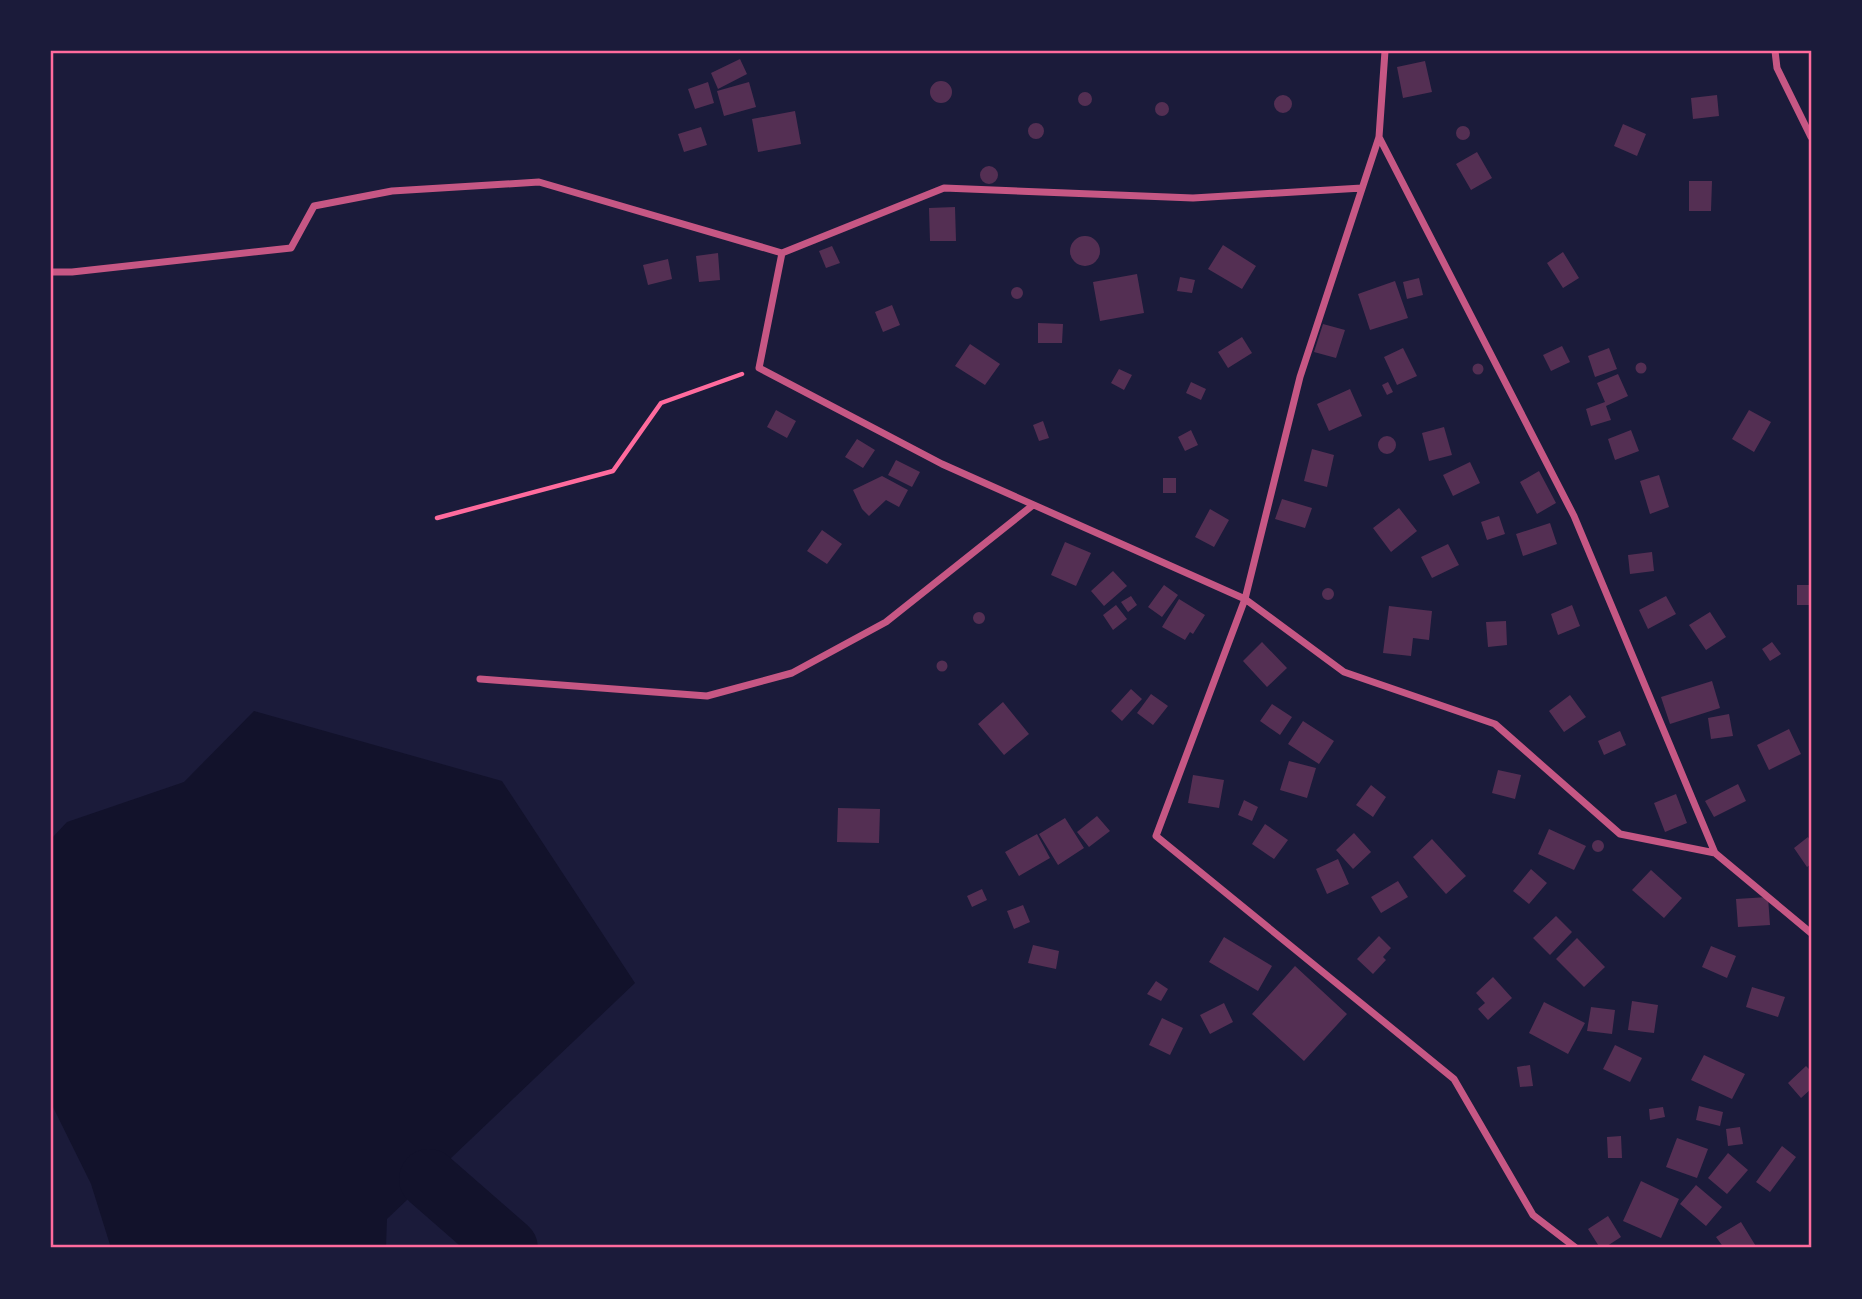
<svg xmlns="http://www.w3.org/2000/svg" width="1862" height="1299" font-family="'Alegreya Sans',sans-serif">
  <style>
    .water { fill: #12122b }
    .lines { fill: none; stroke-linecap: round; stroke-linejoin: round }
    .river { stroke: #12122b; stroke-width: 60 }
    .building { fill: #542f53 }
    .path { stroke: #ff6b9d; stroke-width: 4.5 }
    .minor { stroke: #c65784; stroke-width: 7 }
    .neatline { fill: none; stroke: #ff6b9d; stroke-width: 2.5 }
  </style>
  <rect width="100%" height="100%" fill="#1b1b3a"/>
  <!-- water -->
  <path class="water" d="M 254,711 L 502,781 L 635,983 L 387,1219 L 386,1248 L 111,1248 L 91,1184 L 51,1103 L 51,839 L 67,822 L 184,782 Z"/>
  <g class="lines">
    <!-- river -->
    <path class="river" d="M 429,1179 L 508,1248"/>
  </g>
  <!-- building -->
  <path class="building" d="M 740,59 L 747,74 L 718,89 L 711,73 Z
    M 1425,61 L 1432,92 L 1403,98 L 1397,67 Z
    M930 92a11 11 0 1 1 22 0a11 11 0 1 1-22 0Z
    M 708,82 L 714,103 L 695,109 L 688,89 Z
    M 749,82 L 756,107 L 724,116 L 717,91 Z
    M1078 99a7 7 0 1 1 14 0a7 7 0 1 1-14 0Z
    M1274 104a9 9 0 1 1 18 0a9 9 0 1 1-18 0Z
    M 1717,95 L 1719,116 L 1693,119 L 1691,98 Z
    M1155 109a7 7 0 1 1 14 0a7 7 0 1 1-14 0Z
    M 795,111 L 801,144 L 758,152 L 752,119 Z
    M1028 131a8 8 0 1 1 16 0a8 8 0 1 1-16 0Z
    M 1623,124 L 1646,134 L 1637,156 L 1614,146 Z
    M1456 133a7 7 0 1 1 14 0a7 7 0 1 1-14 0Z
    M 701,127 L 707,145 L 684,152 L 678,134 Z
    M 1477,152 L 1492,178 L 1471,190 L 1456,164 Z
    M980 175a9 9 0 1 1 18 0a9 9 0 1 1-18 0Z
    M 1689,181 L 1712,181 L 1711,211 L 1689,211 Z
    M 955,207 L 956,241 L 930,241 L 929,208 Z
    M1070 251a15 15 0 1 1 30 0a15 15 0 1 1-30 0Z
    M 1223,245 L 1256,266 L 1242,289 L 1208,269 Z
    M 832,246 L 840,263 L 826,268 L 819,251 Z
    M 1563,252 L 1579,278 L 1563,288 L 1547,263 Z
    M 718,253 L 720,280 L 699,282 L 696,256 Z
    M 668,259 L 672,279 L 648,285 L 643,265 Z
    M 1137,274 L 1144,313 L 1100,321 L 1093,282 Z
    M 1180,277 L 1195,280 L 1192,293 L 1177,291 Z
    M 1419,278 L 1423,295 L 1407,299 L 1403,282 Z
    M 1395,281 L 1408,318 L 1370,330 L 1358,294 Z
    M1011 293a6 6 0 1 1 12 0a6 6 0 1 1-12 0Z
    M 892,305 L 900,325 L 883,332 L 875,312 Z
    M 1038,323 L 1063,324 L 1062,343 L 1038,343 Z
    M 1323,324 L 1345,330 L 1336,358 L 1314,352 Z
    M 1242,337 L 1252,353 L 1228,368 L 1218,352 Z
    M 970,344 L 1000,364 L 985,385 L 955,366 Z
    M 1562,346 L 1570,362 L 1551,371 L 1543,355 Z
    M 1403,348 L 1417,376 L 1397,385 L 1384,357 Z
    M 1609,348 L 1617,369 L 1595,377 L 1588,356 Z
    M1635.5 368a5.5 5.5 0 1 1 11 0a5.5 5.5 0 1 1-11 0Z
    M1472.5 369a5.5 5.5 0 1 1 11 0a5.5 5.5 0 1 1-11 0Z
    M 1119,369 L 1132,375 L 1124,390 L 1111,383 Z
    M 1618,374 L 1628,396 L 1606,406 L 1611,420 L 1591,426 L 1586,409 L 1605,402 L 1597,383 Z
    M 1191,382 L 1206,389 L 1201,400 L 1186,393 Z
    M 1388,382 L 1393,392 L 1387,395 L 1382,385 Z
    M 1350,389 L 1362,416 L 1329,431 L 1317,404 Z
    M 776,410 L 796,421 L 787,438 L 767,427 Z
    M 1749,410 L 1771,422 L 1754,452 L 1732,439 Z
    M 1043,421 L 1049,438 L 1039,441 L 1033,425 Z
    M 1444,427 L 1452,455 L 1429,461 L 1422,433 Z
    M 1191,430 L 1198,445 L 1185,451 L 1178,437 Z
    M 1631,430 L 1639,451 L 1615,460 L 1608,439 Z
    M1378 445a9 9 0 1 1 18 0a9 9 0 1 1-18 0Z
    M 857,439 L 875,450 L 863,468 L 845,457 Z
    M 1312,449 L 1334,455 L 1327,487 L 1304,481 Z
    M 896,460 L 920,472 L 912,487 L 888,475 Z
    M 1470,462 L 1480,483 L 1453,496 L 1443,475 Z
    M 1539,471 L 1556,503 L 1537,514 L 1520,482 Z
    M 1659,475 L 1669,507 L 1650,514 L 1640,481 Z
    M 882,476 L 908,490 L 899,507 L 886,500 L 869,516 L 862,509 L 853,490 Z
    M 1163,478 L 1176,478 L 1176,493 L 1163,493 Z
    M 1282,499 L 1312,508 L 1305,528 L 1275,519 Z
    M 1399,508 L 1417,531 L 1391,552 L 1373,528 Z
    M 1210,509 L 1229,520 L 1214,547 L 1195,537 Z
    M 1499,516 L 1505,534 L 1487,540 L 1481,522 Z
    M 1550,523 L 1557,544 L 1523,556 L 1516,534 Z
    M 822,530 L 842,544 L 827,564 L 807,551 Z
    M 1065,542 L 1091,553 L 1076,586 L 1051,575 Z
    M 1448,544 L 1459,565 L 1432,578 L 1421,557 Z
    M 1652,552 L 1654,571 L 1630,574 L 1628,555 Z
    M 1113,571 L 1127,586 L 1104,606 L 1091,591 Z
    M 1164,585 L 1178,595 L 1162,617 L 1148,607 Z
    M 1797,585 L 1811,585 L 1811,605 L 1797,605 Z
    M1322 594a6 6 0 1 1 12 0a6 6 0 1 1-12 0Z
    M 1131,596 L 1137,605 L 1128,612 L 1121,602 Z
    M 1666,596 L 1676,614 L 1648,629 L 1639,610 Z
    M 1179,599 L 1205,615 L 1193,634 L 1190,632 L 1185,640 L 1162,627 Z
    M 1116,605 L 1127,619 L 1113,630 L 1103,615 Z
    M 1572,605 L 1580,626 L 1558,635 L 1551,614 Z
    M 1389,606 L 1432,611 L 1429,640 L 1413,638 L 1411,656 L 1383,653 Z
    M973 618a6 6 0 1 1 12 0a6 6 0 1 1-12 0Z
    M 1710,612 L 1726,637 L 1706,650 L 1689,625 Z
    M 1506,621 L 1507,645 L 1488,647 L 1486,622 Z
    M 1262,642 L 1287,668 L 1267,687 L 1243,661 Z
    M 1772,642 L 1781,654 L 1770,661 L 1762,649 Z
    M936.5 666a5.5 5.5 0 1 1 11 0a5.5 5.5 0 1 1-11 0Z
    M 1712,681 L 1720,708 L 1670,724 L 1661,697 Z
    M 1131,689 L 1142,699 L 1122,721 L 1111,711 Z
    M 1151,694 L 1168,706 L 1153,725 L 1137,713 Z
    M 1570,695 L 1586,717 L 1564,732 L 1549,711 Z
    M 1003,702 L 1029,734 L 1004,755 L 978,724 Z
    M 1272,704 L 1292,717 L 1280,735 L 1260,721 Z
    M 1729,714 L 1733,736 L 1711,739 L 1708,718 Z
    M 1303,721 L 1334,741 L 1319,764 L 1288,744 Z
    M 1789,729 L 1801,754 L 1769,770 L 1757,745 Z
    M 1620,731 L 1626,745 L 1604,755 L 1598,741 Z
    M 1289,761 L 1316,768 L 1307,798 L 1280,790 Z
    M 1498,770 L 1521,775 L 1515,799 L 1492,793 Z
    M 1193,775 L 1224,780 L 1219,808 L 1188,803 Z
    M 1738,784 L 1746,801 L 1714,817 L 1705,801 Z
    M 1371,785 L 1386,797 L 1373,817 L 1356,805 Z
    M 1676,794 L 1687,823 L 1665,832 L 1654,803 Z
    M 1244,800 L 1258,807 L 1252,821 L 1238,815 Z
    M 838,808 L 880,809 L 879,843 L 837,842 Z
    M 1097,816 L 1110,831 L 1089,847 L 1077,832 Z
    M 1065,818 L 1084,848 L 1058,865 L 1039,834 Z
    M 1265,824 L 1288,840 L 1274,859 L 1252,844 Z
    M 1549,829 L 1586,846 L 1574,870 L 1538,854 Z
    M 1354,833 L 1371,852 L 1353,869 L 1336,850 Z
    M 1037,834 L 1050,858 L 1019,876 L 1005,852 Z
    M 1808,837 L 1811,842 L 1811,864 L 1807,867 L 1794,848 Z
    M 1432,839 L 1466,876 L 1446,894 L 1413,857 Z
    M1592 846a6 6 0 1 1 12 0a6 6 0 1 1-12 0Z
    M 1338,859 L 1349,884 L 1327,894 L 1316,869 Z
    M 1531,869 L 1547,883 L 1529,904 L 1513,891 Z
    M 1651,870 L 1682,898 L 1664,918 L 1632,890 Z
    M 1398,881 L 1408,897 L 1381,913 L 1371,897 Z
    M 982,889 L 987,900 L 972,907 L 967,896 Z
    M 1768,897 L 1770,925 L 1738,927 L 1736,899 Z
    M 1023,905 L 1030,922 L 1014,929 L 1007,911 Z
    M 1556,916 L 1572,932 L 1550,955 L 1533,938 Z
    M 1379,936 L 1391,948 L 1383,957 L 1386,960 L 1373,974 L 1357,959 Z
    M 1224,937 L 1272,966 L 1258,991 L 1209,962 Z
    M 1577,938 L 1605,967 L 1584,987 L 1556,959 Z
    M 1033,945 L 1059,951 L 1056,969 L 1028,963 Z
    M 1711,946 L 1736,956 L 1727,978 L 1702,967 Z
    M 1295,966 L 1347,1014 L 1304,1061 L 1252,1014 Z
    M 1493,977 L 1512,998 L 1488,1020 L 1478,1009 L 1485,1003 L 1476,993 Z
    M 1156,981 L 1168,989 L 1161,1001 L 1147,994 Z
    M 1752,987 L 1785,997 L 1778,1017 L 1746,1007 Z
    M 1632,1001 L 1658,1005 L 1654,1033 L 1628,1030 Z
    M 1544,1002 L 1585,1023 L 1568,1054 L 1529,1033 Z
    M 1224,1003 L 1233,1022 L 1210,1034 L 1200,1015 Z
    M 1591,1007 L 1615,1010 L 1612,1034 L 1587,1031 Z
    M 1162,1018 L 1183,1028 L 1170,1055 L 1149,1045 Z
    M 1615,1045 L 1642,1058 L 1630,1082 L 1603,1069 Z
    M 1704,1055 L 1745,1074 L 1732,1099 L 1691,1080 Z
    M 1530,1065 L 1533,1086 L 1520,1087 L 1517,1067 Z
    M 1806,1066 L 1811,1071 L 1811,1089 L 1801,1098 L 1788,1083 Z
    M 1699,1106 L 1723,1112 L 1720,1126 L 1696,1120 Z
    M 1663,1107 L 1665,1117 L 1650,1120 L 1649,1109 Z
    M 1740,1127 L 1743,1144 L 1728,1146 L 1726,1129 Z
    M 1621,1136 L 1622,1158 L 1608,1158 L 1607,1137 Z
    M 1677,1138 L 1708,1149 L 1697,1178 L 1666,1167 Z
    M 1782,1146 L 1796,1157 L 1770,1192 L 1756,1182 Z
    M 1728,1153 L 1748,1170 L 1727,1194 L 1708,1178 Z
    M 1641,1181 L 1679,1199 L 1661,1238 L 1623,1221 Z
    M 1696,1185 L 1722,1207 L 1706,1226 L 1680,1204 Z
    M 1608,1216 L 1621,1237 L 1604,1248 L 1600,1248 L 1588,1229 Z
    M 1741,1222 L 1757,1248 L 1724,1248 L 1716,1237 Z"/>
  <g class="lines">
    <!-- path -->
    <path class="path" d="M 437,518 L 613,471 L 661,403 L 742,374"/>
    <!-- minor -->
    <path class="minor" d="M 1775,51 L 1777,68 L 1811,137
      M 1379,137 L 1574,516 L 1715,853 L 1620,834 L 1495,724 L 1344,672 L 1245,599 L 1156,836 L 1454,1079 L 1533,1215 L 1576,1248
      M 1362,188 L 1193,198 L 944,188 L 782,253 L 759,368 L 942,464 L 1245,599 L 1300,377 L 1379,137 L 1385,51
      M 51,272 L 72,272 L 291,248 L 314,206 L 392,191 L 539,182 L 782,253
      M 480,679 L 707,696 L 792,673 L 886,622 L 1033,505
      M 1715,853 L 1811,933"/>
  </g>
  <!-- border -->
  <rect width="1862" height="1299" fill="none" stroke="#1b1b3a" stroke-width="105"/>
  <rect x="52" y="52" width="1758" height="1194" class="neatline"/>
</svg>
